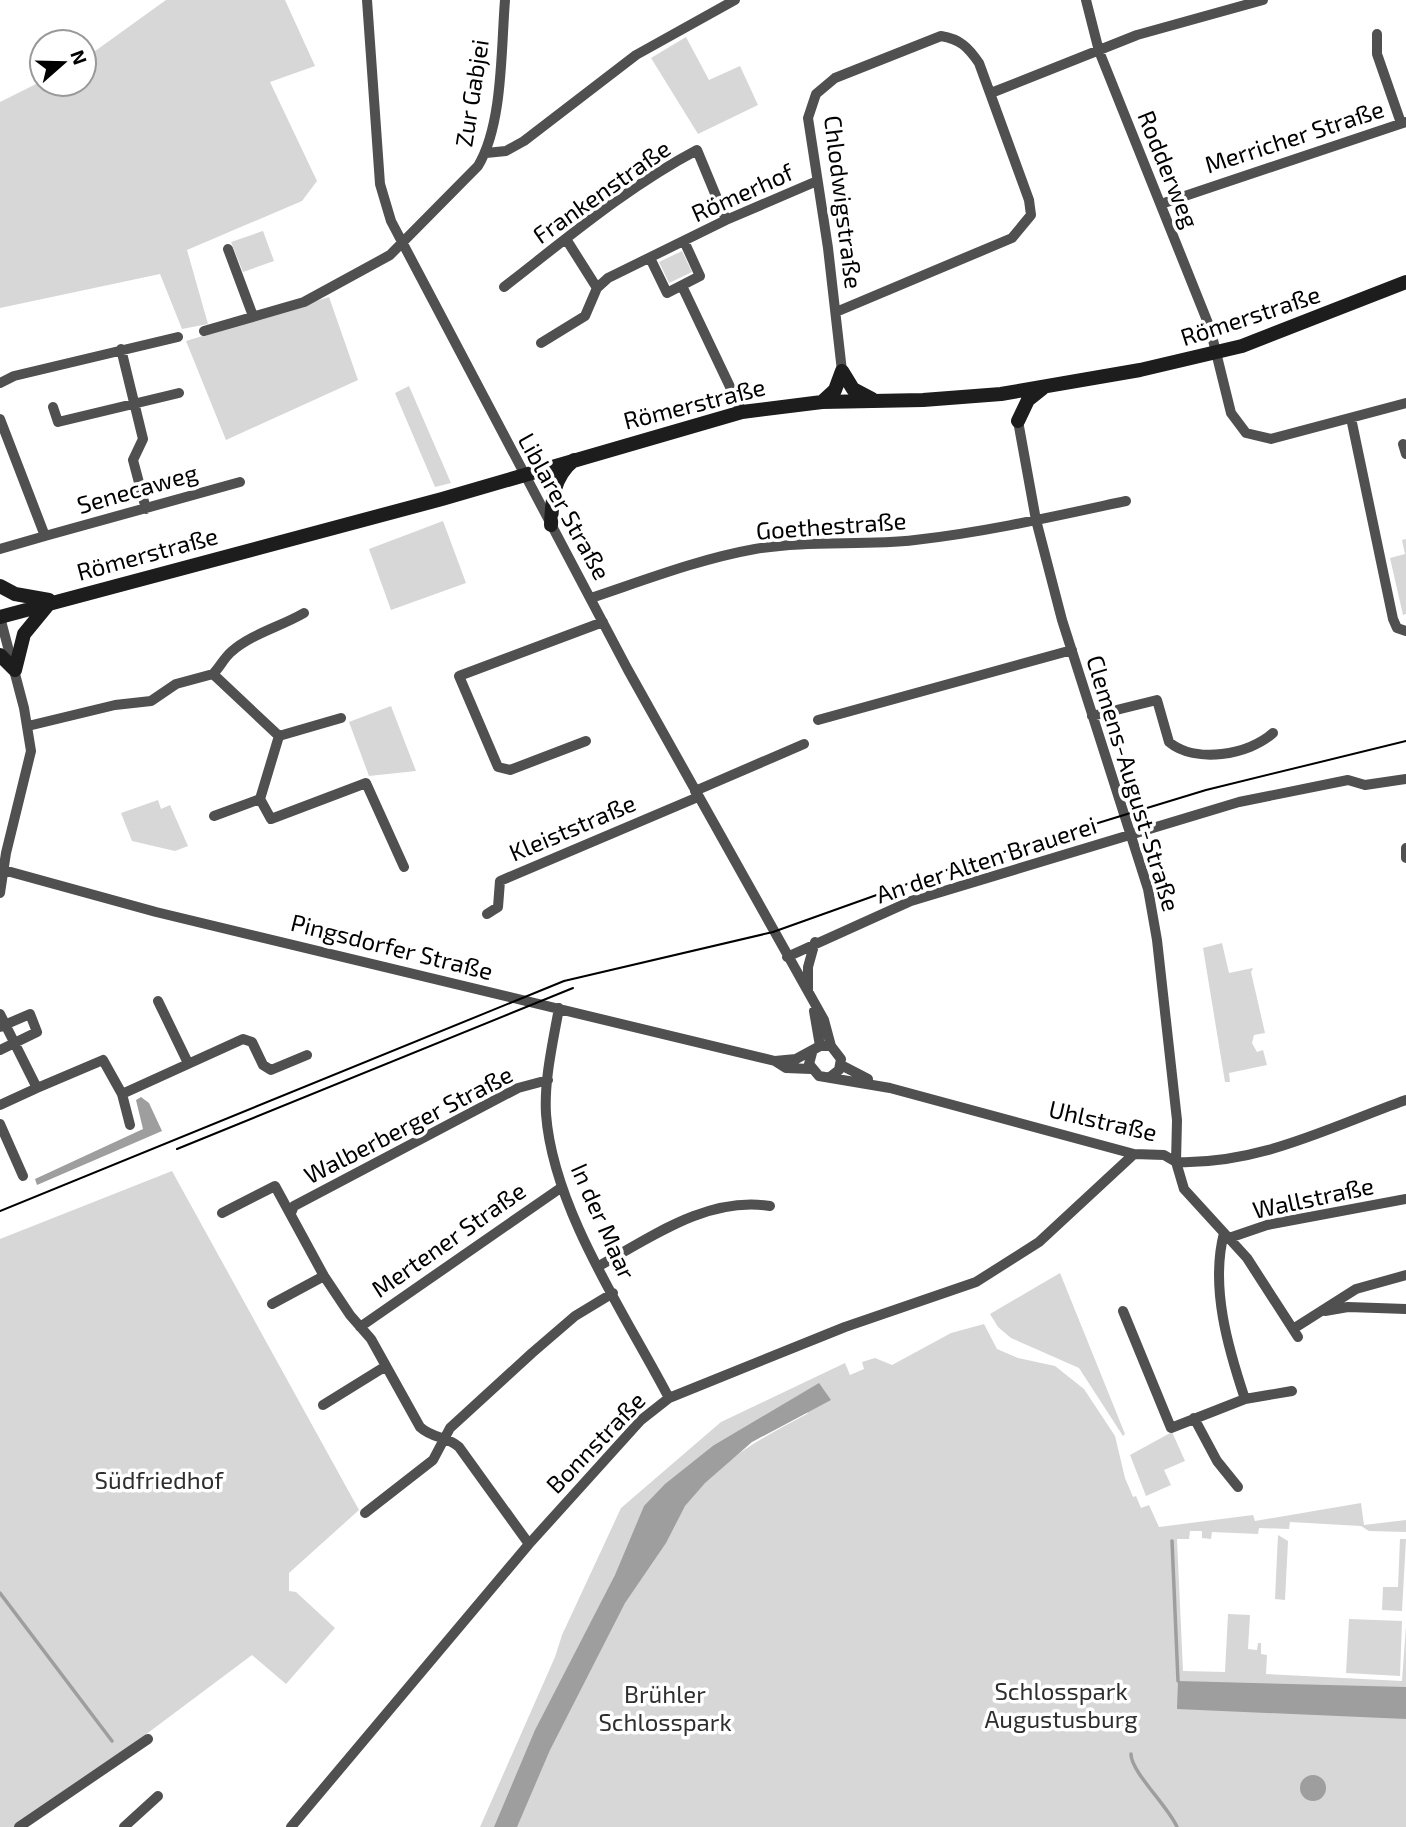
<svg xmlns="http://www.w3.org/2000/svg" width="1406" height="1827" font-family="'Exo 2',sans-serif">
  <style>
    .green { fill: #d7d7d7; fill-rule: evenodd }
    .water { fill: #9e9e9e }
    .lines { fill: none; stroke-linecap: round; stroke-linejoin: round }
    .stream { stroke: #9e9e9e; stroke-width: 3.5 }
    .minor { stroke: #505050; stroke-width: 10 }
    .secondary { stroke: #1d1d1d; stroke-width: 14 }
    .tram { stroke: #000; stroke-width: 2 }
    .labels { text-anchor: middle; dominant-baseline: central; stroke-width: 7; stroke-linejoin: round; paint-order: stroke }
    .street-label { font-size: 24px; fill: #000; stroke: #fff }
    .park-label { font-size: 24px; fill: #2e2e2e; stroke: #fff }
  </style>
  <rect width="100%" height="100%" fill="#fff"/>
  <!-- green -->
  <path class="green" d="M 166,0 L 285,0 L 315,66 L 270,82 L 317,181 L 302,201 L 187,250 L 208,324 L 182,329 L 160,274 L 0,308 L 0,102 L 42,81 L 42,84 L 84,84 L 84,59 Z
    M 686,37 L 709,80 L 740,66 L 758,105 L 698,134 L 651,58 Z
    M 263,231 L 274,261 L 243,272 L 231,242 Z
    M 682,251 L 692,272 L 669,283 L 659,262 Z
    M 329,297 L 358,380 L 226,440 L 186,341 Z
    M 409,386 L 451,483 L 435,487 L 395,393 Z
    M 443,521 L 466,583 L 391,610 L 369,549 Z
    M 1406,539 L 1406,614 L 1403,615 L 1390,558 L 1405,554 L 1402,540 Z
    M 391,706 L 416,771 L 369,776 L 349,722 Z
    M 158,800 L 161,809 L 170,805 L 188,846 L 175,851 L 132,841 L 121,813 Z
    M 1222,943 L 1229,973 L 1253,968 L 1251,972 L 1265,1033 L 1254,1035 L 1252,1043 L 1257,1052 L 1263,1050 L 1267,1065 L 1229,1073 L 1230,1082 L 1225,1082 L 1203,948 Z
    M 172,1171 L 359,1510 L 289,1573 L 289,1591 L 296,1592 L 335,1628 L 286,1684 L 252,1655 L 121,1753 L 14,1827 L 0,1827 L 0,1239 Z
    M 1060,1273 L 1125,1434 L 1123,1436 L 1079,1368 L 1011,1338 L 998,1327 L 990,1314 Z
    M 984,1324 L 997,1349 L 1018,1358 L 1055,1366 L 1084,1389 L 1115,1436 L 1125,1478 L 1133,1497 L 1136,1496 L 1141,1508 L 1149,1505 L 1159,1527 L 1253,1515 L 1255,1521 L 1361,1503 L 1364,1525 L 1406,1520 L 1406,1532 L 1369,1531 L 1361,1526 L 1290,1522 L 1289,1529 L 1259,1528 L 1258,1534 L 1212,1532 L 1211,1539 L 1202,1538 L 1202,1531 L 1190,1531 L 1189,1539 L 1177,1539 L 1183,1671 L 1225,1672 L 1228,1614 L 1250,1615 L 1248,1649 L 1257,1650 L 1258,1643 L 1261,1643 L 1261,1654 L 1267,1655 L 1266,1674 L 1402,1681 L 1406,1626 L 1406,1827 L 480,1827 L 555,1657 L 562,1635 L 621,1508 L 721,1422 L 845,1363 L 850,1375 L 864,1369 L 862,1362 L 875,1358 L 892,1365 L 951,1333 ZM 819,1384 L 807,1414 C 761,1438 713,1464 683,1509 L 714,1445 Z
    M 1172,1432 L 1185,1461 L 1164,1470 L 1171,1485 L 1146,1496 L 1130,1455 Z
    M 1278,1535 L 1288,1541 L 1285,1600 L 1275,1599 Z
    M 1400,1539 L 1406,1539 L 1402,1611 L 1382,1610 L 1383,1587 L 1398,1587 Z
    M 1349,1619 L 1402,1621 L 1400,1676 L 1346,1673 Z"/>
  <!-- water -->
  <path class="water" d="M 141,1097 L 149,1103 L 162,1131 L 37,1185 L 35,1179 L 143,1129 L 136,1100 Z
    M 819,1383 L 831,1400 L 752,1442 L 705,1483 L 685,1506 L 666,1543 L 625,1603 L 550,1750 L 517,1827 L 494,1827 L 535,1730 L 615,1575 L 644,1506 L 665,1484 L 714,1445 Z
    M 1178,1681 L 1406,1687 L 1406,1719 L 1177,1709 Z
    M1300 1788a13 13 0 1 1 26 0a13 13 0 1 1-26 0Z"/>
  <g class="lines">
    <!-- stream -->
    <path class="stream" d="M 1172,1541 L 1178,1681
      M 0,1593 L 112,1741
      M 1131,1754 C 1131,1772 1168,1806 1177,1827"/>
    <!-- minor -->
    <path class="minor" d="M 367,0 L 380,184 L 391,221 L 628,670 L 824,1020 L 831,1046
      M 1086,0 L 1099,51 L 1210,328 L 1231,413 L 1246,433 L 1271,439 L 1406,403
      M 1377,34 L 1377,54 L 1401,123
      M 991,93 L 1137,35 L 1263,0
      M 486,153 L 506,151 L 524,141 L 636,55 L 735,0
      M 1161,204 L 1406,122
      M 566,239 L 597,288
      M 228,249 L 253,316
      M 650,258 L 667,293 L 700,276 L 684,241
      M 682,286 L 742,412
      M 504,287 C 566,239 627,187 697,150 L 726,220
      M 836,312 L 1012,238 L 1031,215 L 1029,200 L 979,63 C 968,47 960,39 941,36 L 835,78 L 816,94 L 808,118 L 828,248 L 842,371
      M 204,331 L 304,302 L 390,255 L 478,166 C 503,125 501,49 505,0
      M 541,343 L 585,316 L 597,288 L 608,278 L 726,220 L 817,181
      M 121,349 L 143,439 L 133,460 L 146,509
      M 0,383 L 14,376 L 178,337
      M 53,407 L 58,422 L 179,393
      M 1351,418 L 1393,619 L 1397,628 L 1406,631
      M 0,419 L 45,536 L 0,549
      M 1018,421 L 1036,520 L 1062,620 L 1148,889 L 1157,940 L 1177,1120 L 1176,1162 L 1184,1189 L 1247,1258 L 1298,1337
      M 1403,444 L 1406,454
      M 45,536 L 240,482
      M 591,598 C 645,580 699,559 755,549 C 809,540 862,546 915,540 C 986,532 1056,516 1126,501
      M 0,617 L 24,708 L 31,751 L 6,853 L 0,893
      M 213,674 C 220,667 224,658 231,652 C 251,634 280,627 304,613
      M 1092,716 L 1157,700 L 1169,742 C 1195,764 1249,755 1273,733
      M 818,720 L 1072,650
      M 28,726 L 115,705 L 151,701 L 176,684 L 213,674 L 279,736
      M 279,736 L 260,799 L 271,819 L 366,783 L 404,867
      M 279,736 L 341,718
      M 586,741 L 510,770 L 498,767 L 459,676 L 603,622
      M 695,791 L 804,744
      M 214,816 L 260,799
      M 1406,848 L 1406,858
      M 0,869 L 156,912 L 775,1061 L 786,1068 L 811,1069
      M 487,914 L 498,907 L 500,881 L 698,797
      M 787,957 L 911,901 L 1239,802 L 1348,780 L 1365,785 L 1406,779
      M 808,991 L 808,967 L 815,942
      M 158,1001 L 188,1063
      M 559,1008 C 553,1042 544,1080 546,1114 C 553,1209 625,1314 669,1398
      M 814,1011 L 820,1046
      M 0,1014 L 37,1088 L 103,1060 L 122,1094 L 243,1039 L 252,1042 L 263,1065 L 271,1070 L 307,1055
      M 0,1027 L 30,1014 L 37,1032 L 0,1050
      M 812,1053 L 809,1064 L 819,1076 L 890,1088 L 1134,1154 L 1164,1155 L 1176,1162
      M 775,1061 L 796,1059 L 820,1046 L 831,1046 L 841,1059 L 839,1070 L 830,1077
      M 841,1065 L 868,1079
      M 122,1094 L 130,1125
      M 0,1105 L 37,1088
      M 0,1124 L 23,1176
      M 1176,1162 C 1259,1165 1330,1127 1406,1100
      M 222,1213 L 275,1186 L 324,1276 L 350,1315 L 371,1339 L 420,1427 C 433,1439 447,1436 459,1447 L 529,1544
      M 291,1213 L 294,1206 L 518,1088 L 548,1080
      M 1224,1233 C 1210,1287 1228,1348 1245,1399
      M 1229,1238 L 1267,1225 L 1406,1199
      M 599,1266 C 651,1237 708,1196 770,1206
      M 272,1304 L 324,1276
      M 1123,1311 L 1171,1428 L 1245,1399 L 1292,1391
      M 1325,1311 L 1348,1307 L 1406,1309
      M 360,1327 L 562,1187
      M 1293,1329 L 1356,1289 L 1406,1275
      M 323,1405 L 386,1366
      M 1194,1418 L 1217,1461 L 1238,1487
      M 365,1513 L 433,1460 L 450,1428 L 532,1353 L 575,1316 L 613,1293
      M 19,1827 L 148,1739
      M 124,1827 L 158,1796
      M 291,1827 L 529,1544 L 641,1420 L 669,1398 L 845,1327 L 976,1282 L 1039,1242 L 1134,1154"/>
    <!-- secondary -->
    <path class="secondary" d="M 842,371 L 853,389 L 872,399
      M 822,402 L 835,390 L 842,371
      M 1018,421 L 1028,400 L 1043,388
      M 551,525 C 552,499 553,477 574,460
      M 0,586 L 15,594 L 49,600
      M 0,617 L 442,499 L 742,412 L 822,402 L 923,400 L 1001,394 L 1140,370 L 1242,346 L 1406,282
      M 0,655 L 15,670
      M 15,670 L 24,634 L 47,606"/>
    <!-- tram -->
    <path class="tram" d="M 177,1149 L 573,988
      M 0,1211 L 564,981 L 773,932 L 955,867 L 1124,815 L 1206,790 L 1406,741"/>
  </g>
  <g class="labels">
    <!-- street labels -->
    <g class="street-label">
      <text transform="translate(471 93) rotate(-81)">Zur Gabjei</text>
      <text transform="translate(1294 136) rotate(-18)">Merricher Straße</text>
      <text transform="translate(1169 169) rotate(68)">Rodderweg</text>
      <text transform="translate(601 191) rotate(-35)">Frankenstraße</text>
      <text transform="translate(742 192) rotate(-24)">Römerhof</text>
      <text transform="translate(844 202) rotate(83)">Chlodwigstraße</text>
      <text transform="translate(1250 315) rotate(-18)">Römerstraße</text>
      <text transform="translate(694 403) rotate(-14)">Römerstraße</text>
      <text transform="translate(137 488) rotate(-16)">Senecaweg</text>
      <text transform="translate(565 506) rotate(61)">Liblarer Straße</text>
      <text transform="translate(831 525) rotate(-4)">Goethestraße</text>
      <text transform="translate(147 553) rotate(-15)">Römerstraße</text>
      <text transform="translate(1134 783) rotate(73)">Clemens-August-Straße</text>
      <text transform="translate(572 827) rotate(-23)">Kleiststraße</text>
      <text transform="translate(986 859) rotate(-18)">An der Alten Brauerei</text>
      <text transform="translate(392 946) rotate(14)">Pingsdorfer Straße</text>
      <text transform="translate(1103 1120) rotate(13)">Uhlstraße</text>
      <text transform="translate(408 1124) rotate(-27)">Walberberger Straße</text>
      <text transform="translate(1313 1197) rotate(-12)">Wallstraße</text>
      <text transform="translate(604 1221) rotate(66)">In der Maar</text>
      <text transform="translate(448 1239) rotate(-35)">Mertener Straße</text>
      <text transform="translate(595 1442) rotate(-46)">Bonnstraße</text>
    </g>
    <!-- park labels -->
    <g class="park-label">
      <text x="159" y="1479">Südfriedhof</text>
      <text x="1061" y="1690">Schlosspark<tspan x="1061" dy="28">Augustusburg</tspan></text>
      <text x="665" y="1693">Brühler<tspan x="665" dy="28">Schlosspark</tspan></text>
    </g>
  </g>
  <!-- north arrow -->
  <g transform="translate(63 63) rotate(70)"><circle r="33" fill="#ffffff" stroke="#999999" stroke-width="2"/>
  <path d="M0-5L12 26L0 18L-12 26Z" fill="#000000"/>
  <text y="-10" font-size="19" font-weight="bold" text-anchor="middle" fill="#000000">N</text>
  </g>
</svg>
